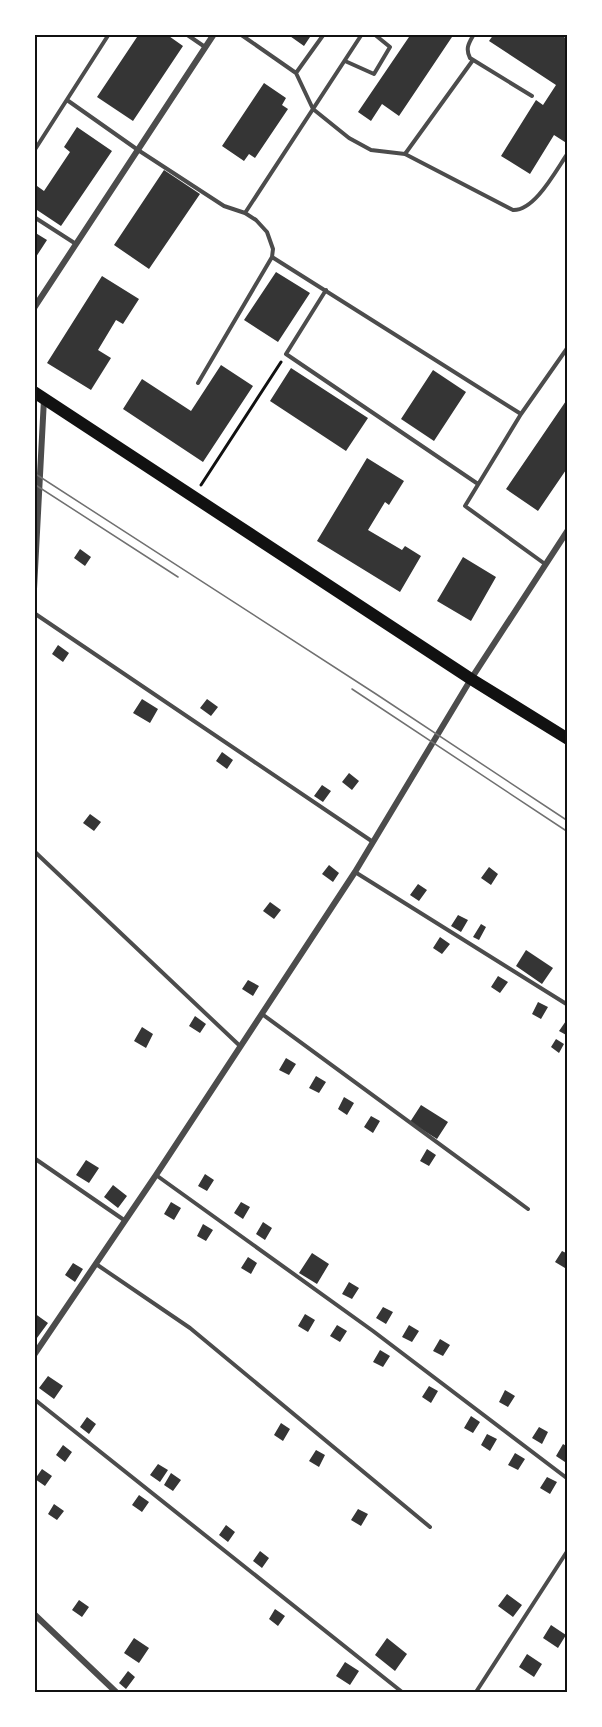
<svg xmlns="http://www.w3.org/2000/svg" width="602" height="1727" font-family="Georgia,serif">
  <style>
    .building { fill: #353535 }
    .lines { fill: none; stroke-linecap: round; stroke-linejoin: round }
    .path { stroke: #111; stroke-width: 3 }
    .service { stroke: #4c4c4c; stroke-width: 4 }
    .minor { stroke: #4c4c4c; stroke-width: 6 }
    .primary { stroke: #111; stroke-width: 12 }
    .tram { stroke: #707070; stroke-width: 1.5 }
    .neatline { fill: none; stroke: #111; stroke-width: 2 }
  </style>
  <rect width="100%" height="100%" fill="#fff"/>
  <!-- building -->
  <path class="building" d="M 139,34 L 166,34 L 183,46 L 133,121 L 97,97 Z
    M 287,34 L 312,34 L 304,46 Z
    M 411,34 L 454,34 L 399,116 L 382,104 L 371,121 L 358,112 Z
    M 494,34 L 562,34 L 568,42 L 568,144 L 554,135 L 530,174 L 501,156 L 536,100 L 543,105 L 556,85 L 489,41 Z
    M 264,83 L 286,98 L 282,105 L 288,109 L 255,158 L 249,154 L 244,161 L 222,146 Z
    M 77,127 L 112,151 L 61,226 L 34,208 L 34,190 L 37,186 L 44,191 L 70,152 L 64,147 Z
    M 164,170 L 200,194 L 149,269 L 114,245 Z
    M 34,232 L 47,240 L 34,260 Z
    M 276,272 L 310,293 L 278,342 L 244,320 Z
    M 102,276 L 139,299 L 123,324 L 116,320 L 98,350 L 111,358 L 91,390 L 47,363 Z
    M 221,365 L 253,386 L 203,462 L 123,409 L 142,379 L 191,411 Z
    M 291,368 L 368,418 L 346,451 L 270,401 Z
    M 433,370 L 466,392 L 434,441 L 401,419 Z
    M 568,398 L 568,467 L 538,511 L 506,489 Z
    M 367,458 L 404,481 L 389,505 L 385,502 L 368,530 L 402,550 L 405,546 L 421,556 L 400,592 L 317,541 Z
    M 80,549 L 91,557 L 85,566 L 74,558 Z
    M 463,557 L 496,577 L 471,621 L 437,601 Z
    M 58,645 L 69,653 L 63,662 L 52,654 Z
    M 142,699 L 158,709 L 150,723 L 133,713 Z
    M 207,699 L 218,707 L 211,716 L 200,708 Z
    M 222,752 L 233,760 L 227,769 L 216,761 Z
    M 349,773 L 359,781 L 352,790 L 342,782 Z
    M 322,785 L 331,791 L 323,802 L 314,796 Z
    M 90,814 L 101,822 L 94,831 L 83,823 Z
    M 329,865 L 339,873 L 333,882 L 322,874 Z
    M 489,867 L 498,874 L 491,885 L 481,878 Z
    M 418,884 L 427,890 L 419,901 L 410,895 Z
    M 270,902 L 281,910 L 274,919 L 263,911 Z
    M 458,915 L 468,920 L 461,932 L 451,926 Z
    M 481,924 L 486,927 L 479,940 L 473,937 Z
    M 440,937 L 450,944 L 442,954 L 433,948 Z
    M 526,950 L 553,968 L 542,984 L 516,966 Z
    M 498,976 L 508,982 L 500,993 L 491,987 Z
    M 248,980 L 259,986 L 253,996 L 242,989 Z
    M 538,1002 L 548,1007 L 541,1019 L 532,1014 Z
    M 195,1016 L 206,1024 L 200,1033 L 189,1026 Z
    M 568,1018 L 568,1036 L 559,1031 Z
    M 142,1027 L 153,1034 L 146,1048 L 134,1041 Z
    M 556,1039 L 564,1044 L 559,1053 L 551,1047 Z
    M 286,1058 L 296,1064 L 289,1075 L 279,1070 Z
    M 316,1076 L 326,1082 L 319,1093 L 309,1088 Z
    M 344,1097 L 354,1103 L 347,1115 L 338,1109 Z
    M 421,1105 L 448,1122 L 437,1139 L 410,1122 Z
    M 371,1116 L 380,1121 L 373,1133 L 364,1127 Z
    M 427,1149 L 436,1155 L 429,1166 L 420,1161 Z
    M 86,1160 L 99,1168 L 89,1183 L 76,1175 Z
    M 205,1174 L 214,1180 L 207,1191 L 198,1186 Z
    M 113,1185 L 127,1196 L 118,1208 L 104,1197 Z
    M 171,1202 L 181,1208 L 174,1220 L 164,1214 Z
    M 241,1202 L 250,1207 L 243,1219 L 234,1213 Z
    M 263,1222 L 272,1228 L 265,1240 L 256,1234 Z
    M 203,1224 L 213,1230 L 206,1241 L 197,1236 Z
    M 562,1251 L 568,1254 L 568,1263 L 565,1268 L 555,1262 Z
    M 312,1253 L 329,1264 L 317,1284 L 299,1273 Z
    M 248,1257 L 257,1263 L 251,1274 L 241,1268 Z
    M 73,1263 L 83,1269 L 75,1282 L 65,1275 Z
    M 349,1282 L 359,1288 L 352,1299 L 342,1294 Z
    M 383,1307 L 393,1312 L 386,1324 L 376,1318 Z
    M 34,1313 L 48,1323 L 34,1342 Z
    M 305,1314 L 315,1320 L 308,1332 L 298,1326 Z
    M 337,1325 L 347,1331 L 340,1342 L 330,1336 Z
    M 409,1325 L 419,1331 L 412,1342 L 402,1337 Z
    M 440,1339 L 450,1345 L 443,1356 L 433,1351 Z
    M 380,1350 L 390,1356 L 383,1367 L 373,1362 Z
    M 48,1376 L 63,1386 L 54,1399 L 39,1388 Z
    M 429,1386 L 438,1391 L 431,1403 L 422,1397 Z
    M 505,1390 L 515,1396 L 508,1407 L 499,1402 Z
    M 471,1416 L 480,1422 L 473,1433 L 464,1428 Z
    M 87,1417 L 96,1424 L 89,1434 L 80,1427 Z
    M 281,1423 L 290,1429 L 283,1441 L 274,1435 Z
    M 539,1427 L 548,1432 L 542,1444 L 532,1438 Z
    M 487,1434 L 497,1439 L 490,1451 L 481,1445 Z
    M 563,1444 L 568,1447 L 568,1458 L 565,1462 L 556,1456 Z
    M 63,1445 L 72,1452 L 65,1462 L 56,1455 Z
    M 316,1450 L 325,1455 L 319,1467 L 309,1461 Z
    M 515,1453 L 525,1459 L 518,1470 L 508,1465 Z
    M 158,1464 L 168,1470 L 160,1482 L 150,1475 Z
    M 42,1469 L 52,1476 L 45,1486 L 35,1479 Z
    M 171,1473 L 181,1480 L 173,1491 L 164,1485 Z
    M 547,1477 L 557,1482 L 550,1494 L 540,1488 Z
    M 139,1495 L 149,1502 L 142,1512 L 132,1505 Z
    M 54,1504 L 64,1511 L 57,1520 L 48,1514 Z
    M 358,1509 L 368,1514 L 361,1526 L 351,1520 Z
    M 226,1525 L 235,1532 L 228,1542 L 219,1535 Z
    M 260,1551 L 269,1558 L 262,1568 L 253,1561 Z
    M 507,1594 L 522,1605 L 513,1617 L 498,1606 Z
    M 79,1600 L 89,1607 L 82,1617 L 72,1610 Z
    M 275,1609 L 285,1616 L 278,1626 L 269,1619 Z
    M 551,1625 L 566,1635 L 558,1648 L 543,1638 Z
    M 134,1638 L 149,1648 L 139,1663 L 124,1653 Z
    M 387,1638 L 407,1654 L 395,1671 L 375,1655 Z
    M 527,1654 L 542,1664 L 534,1677 L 519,1667 Z
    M 345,1662 L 359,1671 L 350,1685 L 336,1676 Z
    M 128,1671 L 135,1677 L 126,1689 L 119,1683 Z"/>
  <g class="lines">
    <!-- path -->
    <path class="path" d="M 201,485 L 281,362"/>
    <!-- service -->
    <path class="service" d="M 186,34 L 205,47
      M 240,34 L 296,73 L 324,34
      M 474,34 C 469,43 465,48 470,58 L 532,96
      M 345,61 L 374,74 L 390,47 L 374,34
      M 296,73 L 313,109 L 349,138 L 371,150 L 405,154 L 513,210 C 535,211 556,170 568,153
      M 67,100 L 138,150 L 224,206 L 245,213 L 256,220 L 267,232 L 273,249 L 272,257 L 521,414 L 465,506 L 545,564
      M 34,151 L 109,34
      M 405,154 L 473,60
      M 245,213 L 362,34
      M 34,217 L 76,244
      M 326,290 L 286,354 L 478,484
      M 198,383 L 272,257
      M 521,414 L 568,347
      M 34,613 L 373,842
      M 34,851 L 240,1046
      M 355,872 L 568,1005
      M 262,1014 L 528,1209
      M 34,1158 L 124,1220
      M 156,1175 L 373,1331 L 568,1479
      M 96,1264 L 190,1328 L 430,1527
      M 34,1399 L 402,1692
      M 476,1692 L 568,1550"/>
    <!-- minor -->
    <path class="minor" d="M 34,308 L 214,34
      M 34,589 L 44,399
      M 34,1355 L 156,1175 L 355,872 L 471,679 L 568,530
      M 34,1614 L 116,1692"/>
    <!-- primary -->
    <path class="primary" d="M 34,392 L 471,679 L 568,739"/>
    <!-- tram -->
    <path class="tram" d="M 34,473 L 376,694 L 568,821
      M 34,484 L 178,577
      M 352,689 L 568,832"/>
  </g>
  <!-- border -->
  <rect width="602" height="1727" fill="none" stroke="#ffffff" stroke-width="72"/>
  <rect x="36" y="36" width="530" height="1655" class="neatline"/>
</svg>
